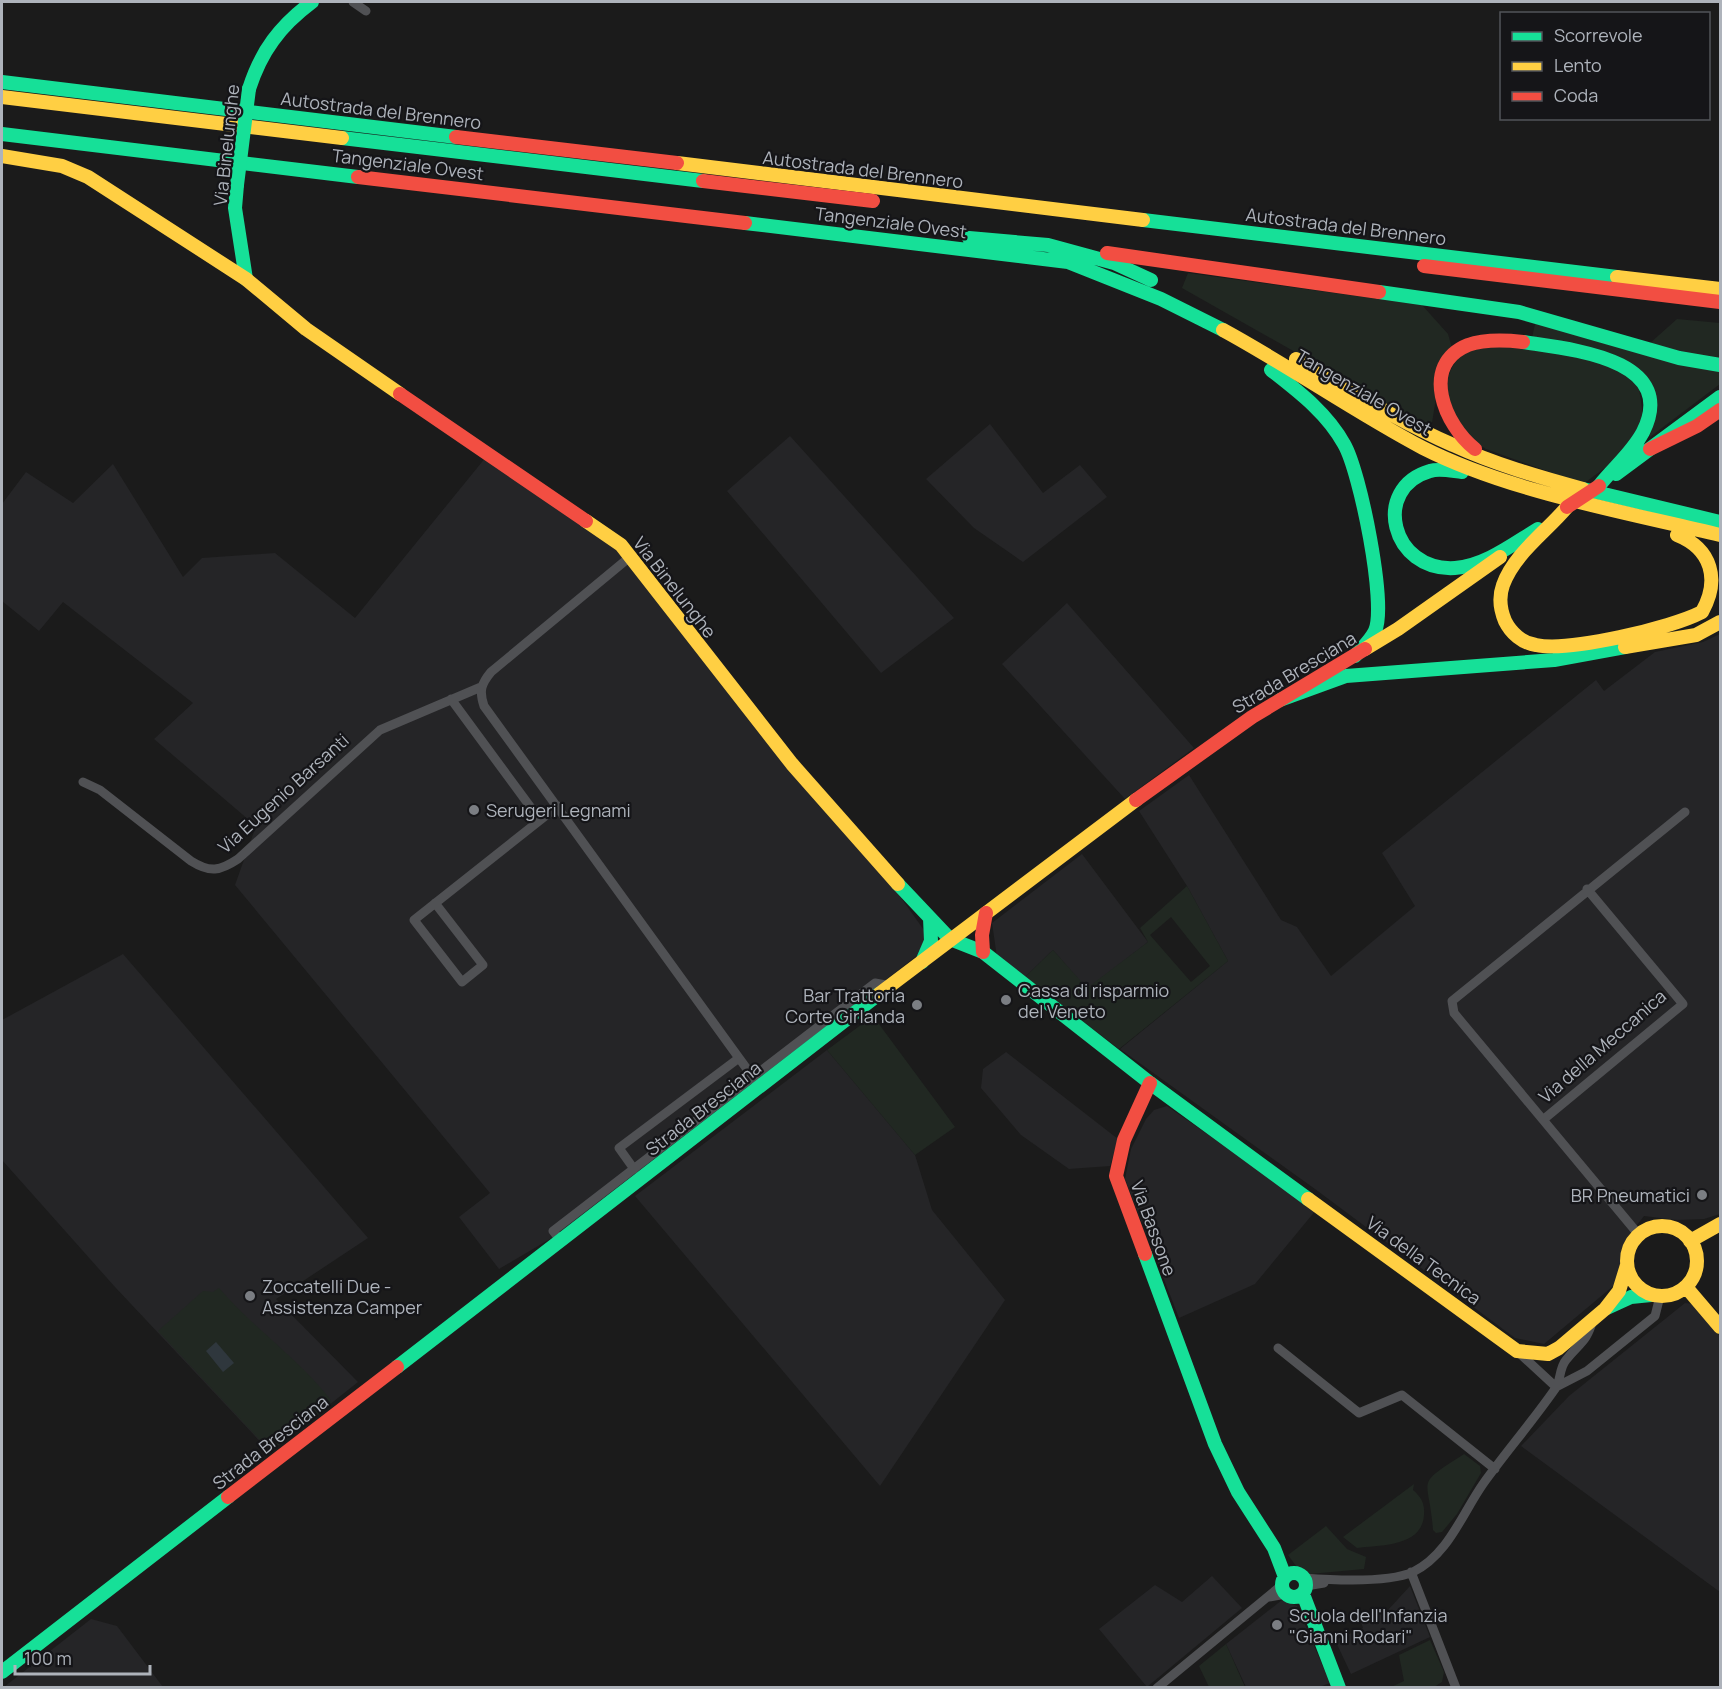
<svg xmlns="http://www.w3.org/2000/svg" width="1722" height="1689" font-family="Manrope,sans-serif">
  <style>
    .built { fill: #252527 }
    .green { fill: #212822; fill-rule: evenodd }
    .water { fill: #2f373d }
    .lines { fill: none; stroke-linecap: round; stroke-linejoin: round }
    .street { stroke: #505154; stroke-width: 9 }
    .fast { stroke: #16e098; stroke-width: 14 }
    .slow { stroke: #ffcf43; stroke-width: 14 }
    .jam { stroke: #f24e42; stroke-width: 14 }
    .fast-bridge { stroke: #16e098; stroke-width: 14 }
    .jam-bridge { stroke: #f24e42; stroke-width: 14 }
    .poi-dot { fill: #7b7e83; stroke: #151518; stroke-width: 2 }
    .labels { text-anchor: middle; dominant-baseline: central; stroke-width: 4.5; stroke-linejoin: round; paint-order: stroke }
    .street-label { font-size: 18px; fill: #aeb3bb; stroke: #151518 }
    .poi-label { font-size: 18px; fill: #aeb3bb; stroke: #151518; text-anchor: start }
  </style>
  <rect width="100%" height="100%" fill="#1b1b1b"/>
  <!-- built -->
  <path class="built" d="M 990,424 L 1043,493 L 1080,465 L 1107,497 L 1023,562 L 974,528 L 926,479 Z
    M 790,436 L 954,618 L 881,673 L 727,491 Z
    M 486,457 L 624,553 L 887,878 L 926,933 L 925,944 L 919,954 L 555,1236 L 499,1269 L 459,1217 L 490,1193 L 235,885 L 256,826 L 154,739 L 193,703 L 63,602 L 39,631 L 2,601 L 2,504 L 26,472 L 73,503 L 113,464 L 183,577 L 202,558 L 275,553 L 355,618 Z
    M 1067,603 L 1194,748 L 1125,799 L 1002,664 Z
    M 1720,634 L 1720,1214 L 1704,1219 L 1677,1220 L 1644,1216 L 1626,1239 L 1618,1282 L 1544,1344 L 1515,1338 L 1315,1189 L 1120,1049 L 1228,961 L 1187,886 L 1139,811 L 1189,775 L 1281,920 L 1297,927 L 1331,976 L 1415,906 L 1382,853 L 1596,680 L 1604,691 L 1655,652 L 1703,642 Z
    M 1082,854 L 1148,942 L 1087,989 L 1053,950 L 1025,977 L 997,957 L 992,923 Z
    M 123,954 L 368,1238 L 276,1299 L 358,1382 L 270,1452 L 115,1287 L 2,1160 L 2,1020 Z
    M 827,1050 L 915,1155 L 932,1210 L 1005,1300 L 880,1486 L 635,1196 Z
    M 1006,1052 L 1118,1139 L 1110,1166 L 1069,1169 L 1021,1135 L 981,1088 L 983,1069 Z
    M 1167,1106 L 1316,1210 L 1255,1284 L 1179,1318 L 1125,1179 L 1131,1149 L 1146,1119 L 1154,1110 Z
    M 1685,1303 L 1694,1304 L 1720,1336 L 1720,1592 L 1521,1446 L 1569,1396 Z
    M 1212,1576 L 1242,1608 L 1147,1687 L 1099,1629 L 1155,1585 L 1182,1602 Z
    M 1410,1586 L 1430,1637 L 1351,1674 L 1335,1640 L 1363,1628 L 1361,1622 L 1388,1610 Z
    M 1282,1600 L 1297,1606 L 1330,1683 L 1319,1687 L 1246,1687 L 1226,1644 Z
    M 91,1619 L 117,1626 L 163,1687 L 4,1687 Z"/>
  <!-- green -->
  <path class="green" d="M 1188,273 L 1422,305 L 1448,334 L 1452,348 L 1436,398 L 1431,429 L 1182,288 Z
    M 1677,319 L 1720,323 L 1720,361 L 1649,344 Z
    M 1536,320 L 1720,370 L 1720,384 L 1650,437 L 1647,380 L 1532,338 Z
    M 1499,342 L 1609,363 L 1638,382 L 1644,422 L 1621,456 L 1583,484 L 1486,449 C 1456,429 1429,384 1463,354 C 1471,348 1489,345 1499,342 Z
    M 1187,886 L 1228,961 L 1119,1049 L 1025,977 L 1053,950 L 1087,988 L 1148,942 L 1140,928 ZM 1171,917 L 1210,966 L 1191,982 L 1150,935 Z
    M 873,1016 L 955,1127 L 915,1155 L 827,1050 Z
    M 219,1288 C 253,1328 298,1358 330,1399 L 331,1405 L 270,1451 L 158,1331 L 203,1291 L 213,1292 Z
    M 1464,1454 L 1480,1466 L 1481,1473 L 1457,1514 L 1442,1532 L 1436,1533 L 1433,1530 C 1429,1475 1413,1487 1464,1454 Z
    M 1414,1484 L 1413,1490 C 1421,1497 1425,1503 1424,1515 C 1422,1547 1380,1545 1357,1548 L 1343,1537 Z
    M 1326,1526 L 1347,1549 L 1366,1557 L 1364,1569 L 1310,1574 L 1299,1570 L 1288,1555 Z
    M 1430,1640 L 1444,1672 L 1442,1682 L 1434,1687 L 1391,1687 L 1404,1681 L 1399,1655 Z
    M 1226,1644 L 1245,1687 L 1209,1687 L 1199,1666 Z"/>
  <!-- water -->
  <path class="water" d="M 216,1342 L 234,1363 L 223,1372 L 206,1351 Z"/>
  <g class="lines">
    <!-- street -->
    <path class="street" d="M 353,2 L 366,11
      M 631,556 L 491,672 C 481,684 479,691 484,706 L 760,1087
      M 451,699 L 540,820
      M 83,782 L 100,790 L 191,861 C 210,873 220,871 238,859 L 380,730 L 481,687
      M 435,903 L 483,965 L 462,982 L 414,920 L 558,806
      M 1544,1119 L 1683,1004 L 1587,889
      M 634,1169 L 619,1148 L 739,1058
      M 1639,1235 L 1454,1013 L 1452,1001 L 1685,812
      M 561,1241 L 553,1231 L 875,983 L 891,986
      M 1278,1348 L 1359,1413 L 1402,1395 L 1495,1469
      M 1517,1351 L 1556,1387
      M 1556,1387 L 1587,1371 L 1655,1316 L 1660,1296
      M 1411,1572 L 1456,1688
      M 1304,1578 C 1331,1580 1388,1583 1413,1572 C 1448,1555 1462,1514 1483,1484 C 1506,1452 1532,1422 1555,1389 C 1561,1381 1559,1368 1566,1360 C 1579,1343 1587,1343 1593,1319
      M 1306,1586 L 1324,1583
      M 1269,1597 L 1286,1594
      M 1157,1688 L 1282,1585"/>
    <!-- fast -->
    <path class="fast" d="M 2,82 L 456,137
      M 249,89 C 261,51 280,26 312,2
      M 2,134 L 358,177
      M 342,138 L 703,181
      M 237,185 L 235,208 L 246,279
      M 1143,220 L 1617,277
      M 745,223 L 1068,262 L 1161,299 L 1223,330
      M 969,238 L 1048,245 L 1114,263 L 1151,280
      M 1379,292 L 1519,312 L 1679,358 L 1720,365
      M 1523,342 C 1568,349 1680,358 1643,432 C 1632,453 1613,468 1599,486
      M 1271,370 C 1299,392 1327,413 1344,444 C 1360,471 1387,605 1375,631 C 1371,640 1361,649 1355,656
      M 1462,472 C 1452,471 1439,468 1430,471 C 1371,488 1391,572 1455,568 C 1485,566 1513,544 1538,529
      M 1616,474 L 1720,397
      M 1583,489 L 1720,522
      M 1280,700 L 1346,676 L 1554,660 L 1625,647
      M 898,884 L 950,939 L 983,952 L 1150,1083 L 1308,1199
      M 922,962 L 931,941 L 930,918
      M 1145,1254 L 1215,1444 L 1238,1492 L 1274,1548 L 1285,1577
      M 1607,1308 L 1631,1297 L 1651,1295
      M 397,1367 L 879,994
      M1282 1585a12 12 0 1 1 24 0a12 12 0 1 1-24 0Z
      M 1303,1594 L 1339,1688
      M 2,1672 L 228,1497"/>
    <!-- slow -->
    <path class="slow" d="M 2,97 L 342,138
      M 2,156 L 62,166 L 88,177 L 246,279 L 306,329 L 400,394
      M 677,163 L 1143,220
      M 1617,277 L 1720,289
      M 1223,330 C 1291,367 1355,412 1423,448 C 1510,492 1625,512 1720,535
      M 1296,359 C 1348,389 1398,421 1453,445 C 1494,464 1539,477 1583,489
      M 1567,507 C 1546,532 1514,554 1503,585 C 1499,596 1500,609 1505,621 C 1511,633 1522,643 1536,645 C 1569,652 1671,628 1702,612 C 1720,580 1712,549 1677,535
      M 586,521 L 621,545 L 792,764 L 898,884
      M 1625,647 L 1696,635 L 1720,622
      M 1365,649 L 1398,629 L 1500,557
      M 879,994 L 1136,800
      M 1308,1199 L 1517,1351 L 1548,1354 L 1559,1348 L 1605,1309 L 1619,1291 L 1627,1265
      M1627 1261a35 35 0 1 1 70 0a35 35 0 1 1-70 0Z
      M 1690,1241 L 1720,1224
      M 1686,1287 L 1720,1327"/>
    <!-- jam -->
    <path class="jam" d="M 456,137 L 677,163
      M 358,177 L 745,223
      M 703,181 L 873,201
      M 1107,253 L 1379,292
      M 1424,266 L 1720,302
      M 400,394 L 586,521
      M 1475,449 C 1445,426 1419,365 1468,345 C 1485,339 1505,340 1523,342
      M 1650,449 L 1697,426 L 1720,410
      M 1136,800 L 1252,717 L 1365,649
      M 983,952 L 982,935 L 986,913
      M 1145,1254 L 1116,1176 L 1124,1140 L 1150,1083
      M 228,1497 L 397,1367"/>
    <!-- fast-bridge -->
    <path class="fast-bridge" d="M 237,185 L 249,89"/>
    <!-- jam-bridge -->
    <path class="jam-bridge" d="M 1567,507 L 1599,486"/>
  </g>
  <!-- markers -->
  <g class="poi-dot">
    <circle cx="474" cy="810" r="6"/>
    <circle cx="1006" cy="1000" r="6"/>
    <circle cx="917" cy="1005" r="6"/>
    <circle cx="1702" cy="1195" r="6"/>
    <circle cx="250" cy="1296" r="6"/>
    <circle cx="1277" cy="1625" r="6"/>
  </g>
  <g class="labels">
    <!-- street labels -->
    <g class="street-label">
      <text transform="translate(381 110) rotate(7)">Autostrada del Brennero</text>
      <text transform="translate(226 145) rotate(-84)">Via Binelunghe</text>
      <text transform="translate(408 164) rotate(7)">Tangenziale Ovest</text>
      <text transform="translate(863 169) rotate(7)">Autostrada del Brennero</text>
      <text transform="translate(891 222) rotate(7)">Tangenziale Ovest</text>
      <text transform="translate(1346 226) rotate(7)">Autostrada del Brennero</text>
      <text transform="translate(1364 392) rotate(30)">Tangenziale Ovest</text>
      <text transform="translate(675 587) rotate(52)">Via Binelunghe</text>
      <text transform="translate(1294 672) rotate(-31)">Strada Bresciana</text>
      <text transform="translate(283 793) rotate(-42)">Via Eugenio Barsanti</text>
      <text transform="translate(1602 1046) rotate(-41)">Via della Meccanica</text>
      <text transform="translate(703 1108) rotate(-38)">Strada Bresciana</text>
      <text transform="translate(1154 1228) rotate(70)">Via Bassone</text>
      <text transform="translate(1424 1260) rotate(36)">Via della Tecnica</text>
      <text transform="translate(270 1442) rotate(-38)">Strada Bresciana</text>
    </g>
    <!-- poi labels -->
    <g class="poi-label">
      <text x="486" y="810">Serugeri Legnami</text>
      <text x="1018" y="990">Cassa di risparmio<tspan x="1018" dy="21">del Veneto</tspan></text>
      <text x="905" y="995" text-anchor="end">Bar Trattoria<tspan x="905" dy="21">Corte Girlanda</tspan></text>
      <text x="1690" y="1195" text-anchor="end">BR Pneumatici</text>
      <text x="262" y="1286">Zoccatelli Due -<tspan x="262" dy="21">Assistenza Camper</tspan></text>
      <text x="1289" y="1615">Scuola dell'Infanzia<tspan x="1289" dy="21">"Gianni Rodari"</tspan></text>
    </g>
  </g>
  <!-- border -->
  <rect width="1722" height="1689" fill="none" stroke="#aeb3bb" stroke-width="6"/>
  <!-- legend -->
  <rect x="1500" y="12" width="210" height="108" fill="#151518" stroke="#525459" stroke-width="1.5"/>
  <rect x="1512" y="32" width="30" height="9" fill="#16e098" stroke="#525459" stroke-width="1.5"/>
  <text x="1554" y="42" font-size="18" fill="#aeb3bb">Scorrevole</text>
  <rect x="1512" y="62" width="30" height="9" fill="#ffcf43" stroke="#525459" stroke-width="1.5"/>
  <text x="1554" y="72" font-size="18" fill="#aeb3bb">Lento</text>
  <rect x="1512" y="92" width="30" height="9" fill="#f24e42" stroke="#525459" stroke-width="1.5"/>
  <text x="1554" y="102" font-size="18" fill="#aeb3bb">Coda</text>
  <!-- scale -->
  <path d="M15 1665v9h135v-9" fill="none" stroke="#aeb3bb" stroke-width="3"/>
  <text x="24" y="1665" font-size="18" fill="#aeb3bb" stroke="#151518" stroke-width="4.5" paint-order="stroke">100 m</text>
</svg>
